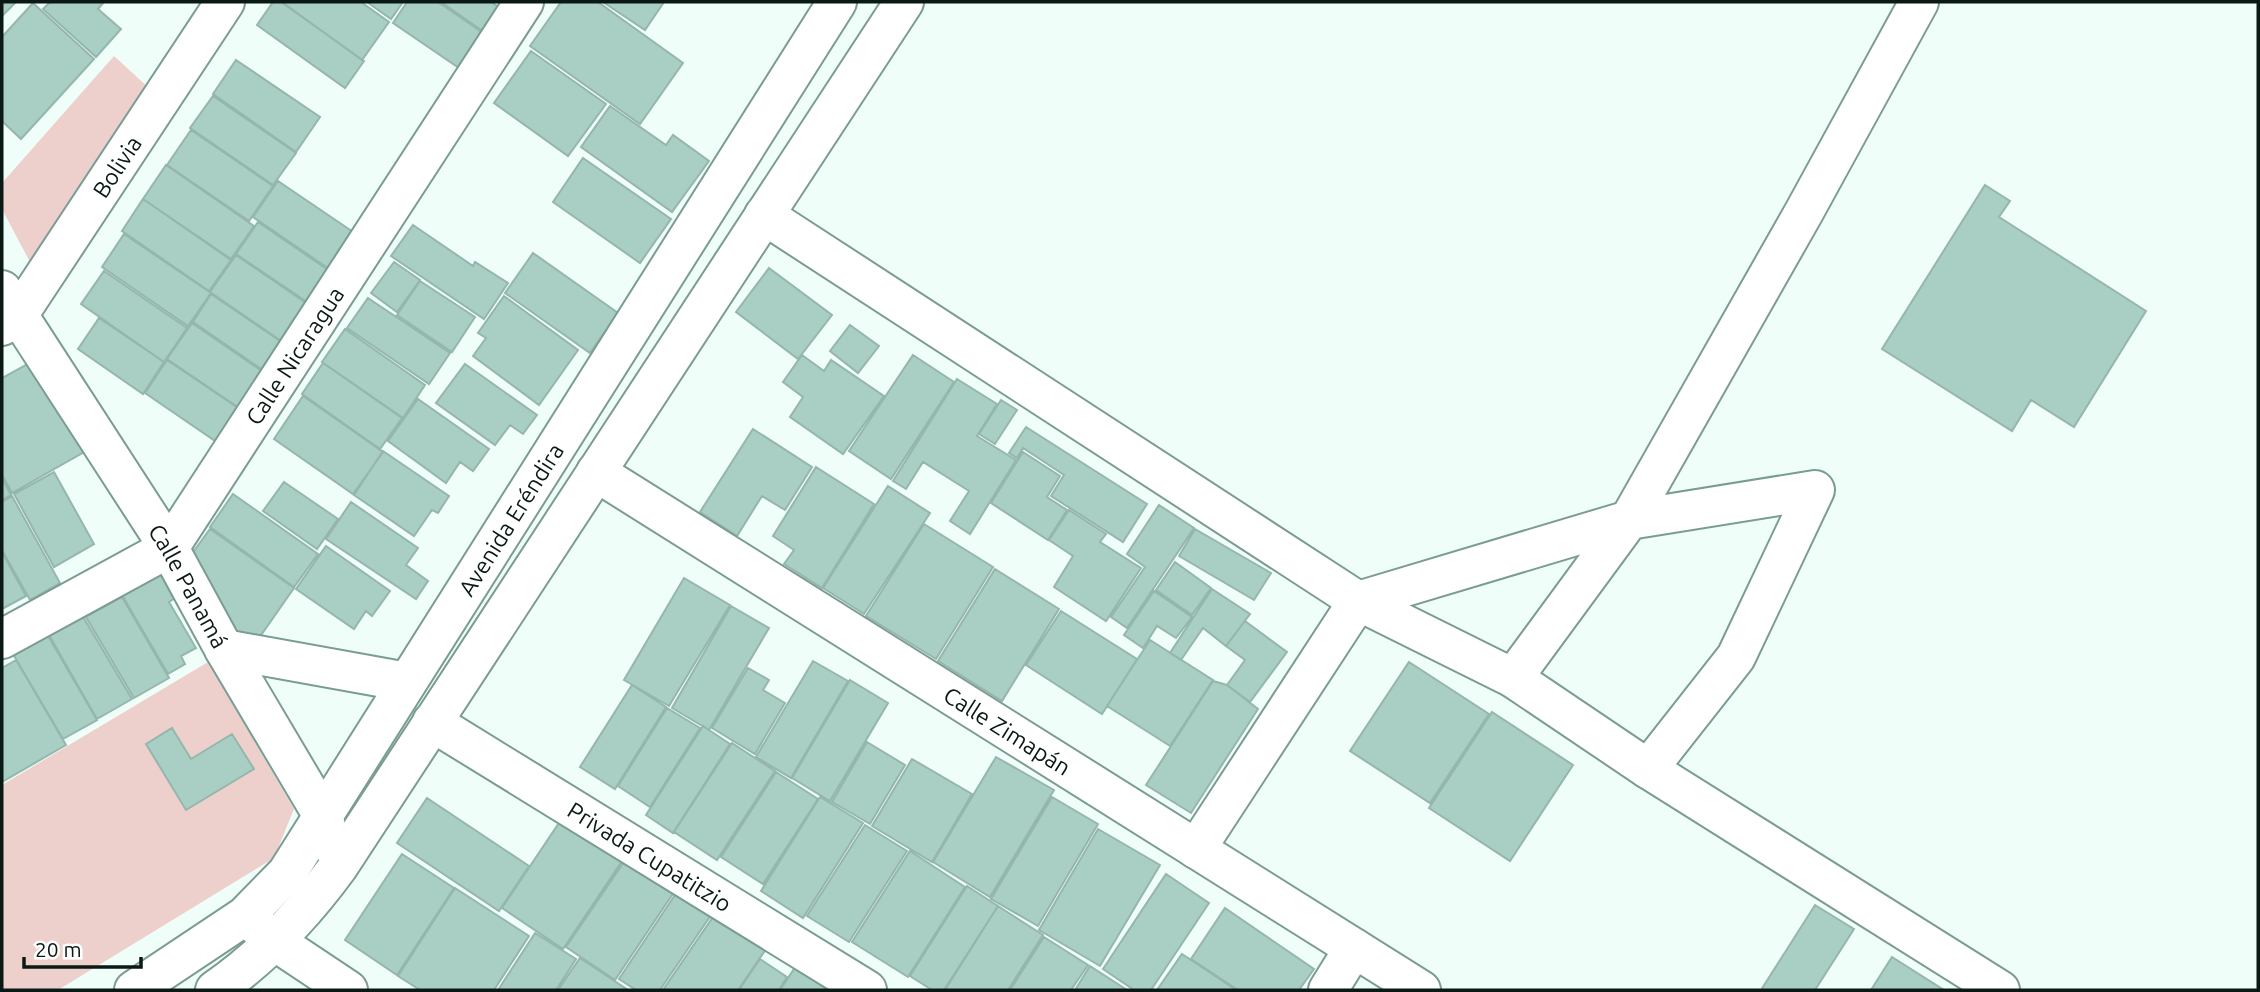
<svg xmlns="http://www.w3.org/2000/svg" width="2260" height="992" font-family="Ubuntu,sans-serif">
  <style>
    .green { fill: #edd0cb }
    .building { fill: #a9cec4; stroke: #94b6ad; stroke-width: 2 }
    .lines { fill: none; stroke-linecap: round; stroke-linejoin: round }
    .minor-casing { stroke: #7a9c93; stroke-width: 42 }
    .tertiary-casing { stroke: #7a9c93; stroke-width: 42 }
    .minor { stroke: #fff; stroke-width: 38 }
    .tertiary { stroke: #fff; stroke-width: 38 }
    .labels { text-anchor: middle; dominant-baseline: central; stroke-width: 6; stroke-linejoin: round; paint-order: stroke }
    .street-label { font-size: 23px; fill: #0b1915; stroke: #fff }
  </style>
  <rect width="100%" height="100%" fill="#f0fefa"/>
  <!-- green -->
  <path class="green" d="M 114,56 L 150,89 L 32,266 L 2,209 L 2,183 Z
    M 208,662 L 294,809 L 274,858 L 58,990 L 2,990 L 2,785 Z"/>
  <!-- building -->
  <path class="building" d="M 2,2 L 16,2 L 2,16 Z
    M 50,2 L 104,2 L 98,9 L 121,29 L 96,57 L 43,9 Z
    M 273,2 L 281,2 L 364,61 L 345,88 L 257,25 Z
    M 282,2 L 361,2 L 389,22 L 362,60 Z
    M 367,2 L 403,2 L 391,19 Z
    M 407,2 L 438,2 L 489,37 L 465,72 L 393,23 Z
    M 441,2 L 491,2 L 503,10 L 487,34 Z
    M 561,2 L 598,2 L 683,63 L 640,124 L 530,46 Z
    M 603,2 L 664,2 L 645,30 Z
    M 33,3 L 94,59 L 21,139 L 2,121 L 2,37 Z
    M 531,51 L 606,104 L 568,156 L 494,103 Z
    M 236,60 L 320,117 L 296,152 L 213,94 Z
    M 213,96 L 296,153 L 273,185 L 190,128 Z
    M 610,106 L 666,145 L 673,135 L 709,161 L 672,212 L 581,147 Z
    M 191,130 L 273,186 L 249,221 L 167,165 Z
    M 583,158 L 671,219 L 640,263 L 553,202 Z
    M 166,165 L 254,226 L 231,259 L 143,199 Z
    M 278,181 L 359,236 L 335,273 L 253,217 Z
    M 1985,185 L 2010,201 L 1999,217 L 2146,311 L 2074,427 L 2031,400 L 2012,431 L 1882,349 Z
    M 143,199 L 231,260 L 209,291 L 122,231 Z
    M 258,222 L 334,274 L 313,306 L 236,254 Z
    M 413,225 L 473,266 L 475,262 L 508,283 L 484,319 L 391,256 Z
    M 124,234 L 211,293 L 188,326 L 102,267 Z
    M 533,253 L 618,313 L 590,353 L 505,293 Z
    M 236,255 L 312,307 L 287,345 L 210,292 Z
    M 394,262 L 420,280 L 397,312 L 371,293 Z
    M 769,268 L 832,315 L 798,359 L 736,312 Z
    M 104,271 L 187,328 L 164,362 L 81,304 Z
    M 420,281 L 475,317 L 452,352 L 397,315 Z
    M 211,294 L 286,345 L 267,373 L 193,322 Z
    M 504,296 L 578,350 L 539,405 L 473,356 L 486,338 L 478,333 Z
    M 368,298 L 450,353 L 429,384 L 347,328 Z
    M 99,318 L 164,362 L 143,394 L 78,349 Z
    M 192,323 L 272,378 L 248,414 L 167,359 Z
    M 850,325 L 879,346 L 858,373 L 830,351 Z
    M 345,329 L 425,385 L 403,418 L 322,362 Z
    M 802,355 L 824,371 L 831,360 L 884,396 L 843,454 L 790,417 L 803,397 L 783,382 Z
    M 913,355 L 954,382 L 891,479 L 849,451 Z
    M 167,360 L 247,414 L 224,447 L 145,393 Z
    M 33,361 L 84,452 L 12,493 L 2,475 L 2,378 Z
    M 323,363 L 402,418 L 380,449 L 302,394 Z
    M 465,364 L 537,415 L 523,434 L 510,425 L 495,445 L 436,403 Z
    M 957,379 L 997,404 L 977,436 L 1016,460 L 970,534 L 950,521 L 969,491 L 923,462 L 906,489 L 893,481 Z
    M 303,396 L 383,452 L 353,494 L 274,439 Z
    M 418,399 L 489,449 L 473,471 L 460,462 L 446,483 L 388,441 Z
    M 1001,400 L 1017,410 L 995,444 L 979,434 Z
    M 1026,427 L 1147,504 L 1123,542 L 1051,496 L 1064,475 L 1023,448 L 1017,458 L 1009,453 Z
    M 753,429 L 812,467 L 785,510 L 762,496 L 737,536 L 700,512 Z
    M 383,451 L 449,496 L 438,513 L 432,510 L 414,536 L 354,495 Z
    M 1023,452 L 1060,476 L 1047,497 L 1067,510 L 1048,540 L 991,503 Z
    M 816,467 L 874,504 L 822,588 L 784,564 L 794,550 L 773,536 Z
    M 54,472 L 94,544 L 54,567 L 14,494 Z
    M 2,478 L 11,495 L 2,500 Z
    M 284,482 L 338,519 L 317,549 L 263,511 Z
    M 888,486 L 930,513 L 864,614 L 823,588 Z
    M 233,494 L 318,554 L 294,587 L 210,527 Z
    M 12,496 L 60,583 L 30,600 L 2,550 L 2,502 Z
    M 351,502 L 418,548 L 406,565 L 428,581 L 416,599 L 326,539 Z
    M 1159,505 L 1194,528 L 1127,628 L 1111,617 L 1145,567 L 1127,554 Z
    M 1069,510 L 1106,534 L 1100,542 L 1141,568 L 1106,621 L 1054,587 L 1073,556 L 1049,540 Z
    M 924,524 L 993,567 L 936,659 L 866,616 Z
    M 210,529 L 294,588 L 252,648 L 223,628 L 188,559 Z
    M 1195,529 L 1271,573 L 1254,600 L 1179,556 Z
    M 326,546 L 390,591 L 372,616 L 366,611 L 354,629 L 296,589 Z
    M 2,552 L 26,596 L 2,609 Z
    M 1175,562 L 1211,588 L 1192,615 L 1156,590 Z
    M 995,569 L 1059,609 L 1002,701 L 938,661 Z
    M 163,572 L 178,596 L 169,602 L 196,648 L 181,656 L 185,664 L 168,674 L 122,595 Z
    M 684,578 L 730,605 L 669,706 L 624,680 Z
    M 1212,589 L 1250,614 L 1226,646 L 1203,628 L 1181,660 L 1170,653 Z
    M 1154,591 L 1192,617 L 1176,638 L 1157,626 L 1143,648 L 1124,635 Z
    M 122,597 L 169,678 L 134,698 L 86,617 Z
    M 731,606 L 769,628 L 709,730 L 672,708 Z
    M 1061,611 L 1137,659 L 1102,714 L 1026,665 Z
    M 82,615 L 132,699 L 97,719 L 49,635 Z
    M 1245,621 L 1287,652 L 1250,702 L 1227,685 L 1245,660 L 1226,646 Z
    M 47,634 L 97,720 L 63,739 L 13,654 Z
    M 1150,640 L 1213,680 L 1170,746 L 1107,706 Z
    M 16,660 L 66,745 L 2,782 L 2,668 Z
    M 813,661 L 848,681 L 791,778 L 756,757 Z
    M 1409,662 L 1489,714 L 1430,803 L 1350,751 Z
    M 748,668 L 769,680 L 763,690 L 785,703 L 755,754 L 712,728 Z
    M 850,680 L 888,703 L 830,801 L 792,778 Z
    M 1213,681 L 1227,685 L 1258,709 L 1191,813 L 1146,785 Z
    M 632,685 L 666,707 L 615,789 L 580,767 Z
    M 667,708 L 700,728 L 650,807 L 618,786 Z
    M 1492,712 L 1573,765 L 1510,861 L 1429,808 Z
    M 703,726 L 730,744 L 673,833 L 646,815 Z
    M 172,728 L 191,759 L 232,734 L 254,769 L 186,810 L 146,744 Z
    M 867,742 L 905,765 L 870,824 L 832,802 Z
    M 732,743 L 775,771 L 717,860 L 674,832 Z
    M 996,757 L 1054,790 L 990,897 L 933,862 Z
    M 912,759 L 972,794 L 932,862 L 872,826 Z
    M 776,772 L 818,799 L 763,884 L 721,857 Z
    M 820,797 L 863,823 L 803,918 L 761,891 Z
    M 1052,797 L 1098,824 L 1038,926 L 991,899 Z
    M 427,798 L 529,866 L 499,911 L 397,843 Z
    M 561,820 L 622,861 L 563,949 L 502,908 Z
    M 865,825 L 907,851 L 849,942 L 807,916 Z
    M 1098,829 L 1160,865 L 1100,966 L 1039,930 Z
    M 910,851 L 965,887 L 908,977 L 852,942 Z
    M 402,854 L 454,888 L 397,975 L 345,940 Z
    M 626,859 L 674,892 L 615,980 L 566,947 Z
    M 1166,874 L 1209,903 L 1151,990 L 1134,990 L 1103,969 Z
    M 967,886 L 998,906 L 944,990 L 932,990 L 910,976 Z
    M 455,888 L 529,936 L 494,990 L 420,990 L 398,976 Z
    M 677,892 L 711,915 L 660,990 L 636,990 L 619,979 Z
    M 1815,905 L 1854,929 L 1815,990 L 1761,990 Z
    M 998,906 L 1043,935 L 1008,990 L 945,990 Z
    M 1225,908 L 1314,969 L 1299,990 L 1238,990 L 1191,959 Z
    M 715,914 L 766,949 L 738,990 L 663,990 Z
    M 535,933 L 576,959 L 556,990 L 498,990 Z
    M 1044,937 L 1088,965 L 1071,990 L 1010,990 Z
    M 1182,954 L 1236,990 L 1157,990 Z
    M 1892,957 L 1944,990 L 1871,990 Z
    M 580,958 L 628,990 L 558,990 Z
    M 760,959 L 787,977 L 779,990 L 739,990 Z
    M 798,963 L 833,990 L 780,990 Z
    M 1090,966 L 1127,990 L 1075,990 Z"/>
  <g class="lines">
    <defs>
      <g id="minor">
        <path d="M 764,215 L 1358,601 L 1513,678 L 1648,769 L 2000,990"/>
        <path id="s1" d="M 2,290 L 169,548 L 224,649 L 323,816 L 331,845"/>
        <path id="s2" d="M 2,326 L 17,317 L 225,2"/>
        <path id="s3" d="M 596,472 L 1421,990"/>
        <path id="s4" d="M 2,639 L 169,548 L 524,2"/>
        <path d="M 224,649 L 407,682"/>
        <path d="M 1513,678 L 1629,520 L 1815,490 L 1736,657 L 1648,769"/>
        <path id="s5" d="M 432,722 L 867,990"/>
        <path d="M 1196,849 L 1358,601 L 1629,520 L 1804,212 L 1919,2"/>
        <path d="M 249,919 L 276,942 L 348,990"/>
        <path d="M 1328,990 L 1354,948"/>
      </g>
      <g id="tertiary">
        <path id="s6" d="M 134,990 L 245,916 L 287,873 L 837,2"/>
        <path d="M 215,990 C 264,956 303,915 338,867 L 904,2"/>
      </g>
    </defs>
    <!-- minor casing -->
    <use href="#minor" class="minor-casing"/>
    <!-- tertiary casing -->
    <use href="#tertiary" class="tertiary-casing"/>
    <!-- minor -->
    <use href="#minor" class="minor"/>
    <!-- tertiary -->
    <use href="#tertiary" class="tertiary"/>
  </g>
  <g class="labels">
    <!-- street labels -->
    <g class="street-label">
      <text stroke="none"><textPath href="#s2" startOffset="198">Bolivia</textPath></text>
      <text stroke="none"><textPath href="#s4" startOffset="420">Calle Nicaragua</textPath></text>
      <text stroke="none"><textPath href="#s6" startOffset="612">Avenida Eréndira</textPath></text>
      <text stroke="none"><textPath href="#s1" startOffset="350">Calle Panamá</textPath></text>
      <text stroke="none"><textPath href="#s3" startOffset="486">Calle Zimapán</textPath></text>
      <text stroke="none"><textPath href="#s5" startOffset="256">Privada Cupatitzio</textPath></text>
    </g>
  </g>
  <!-- border -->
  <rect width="2260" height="992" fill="none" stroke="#0b1915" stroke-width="7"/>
  <!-- scale -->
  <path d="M24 957v10h117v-10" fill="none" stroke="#0b1915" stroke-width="3.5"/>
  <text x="35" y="957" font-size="21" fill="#0b1915" stroke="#ffffff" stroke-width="5" paint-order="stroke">20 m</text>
</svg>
